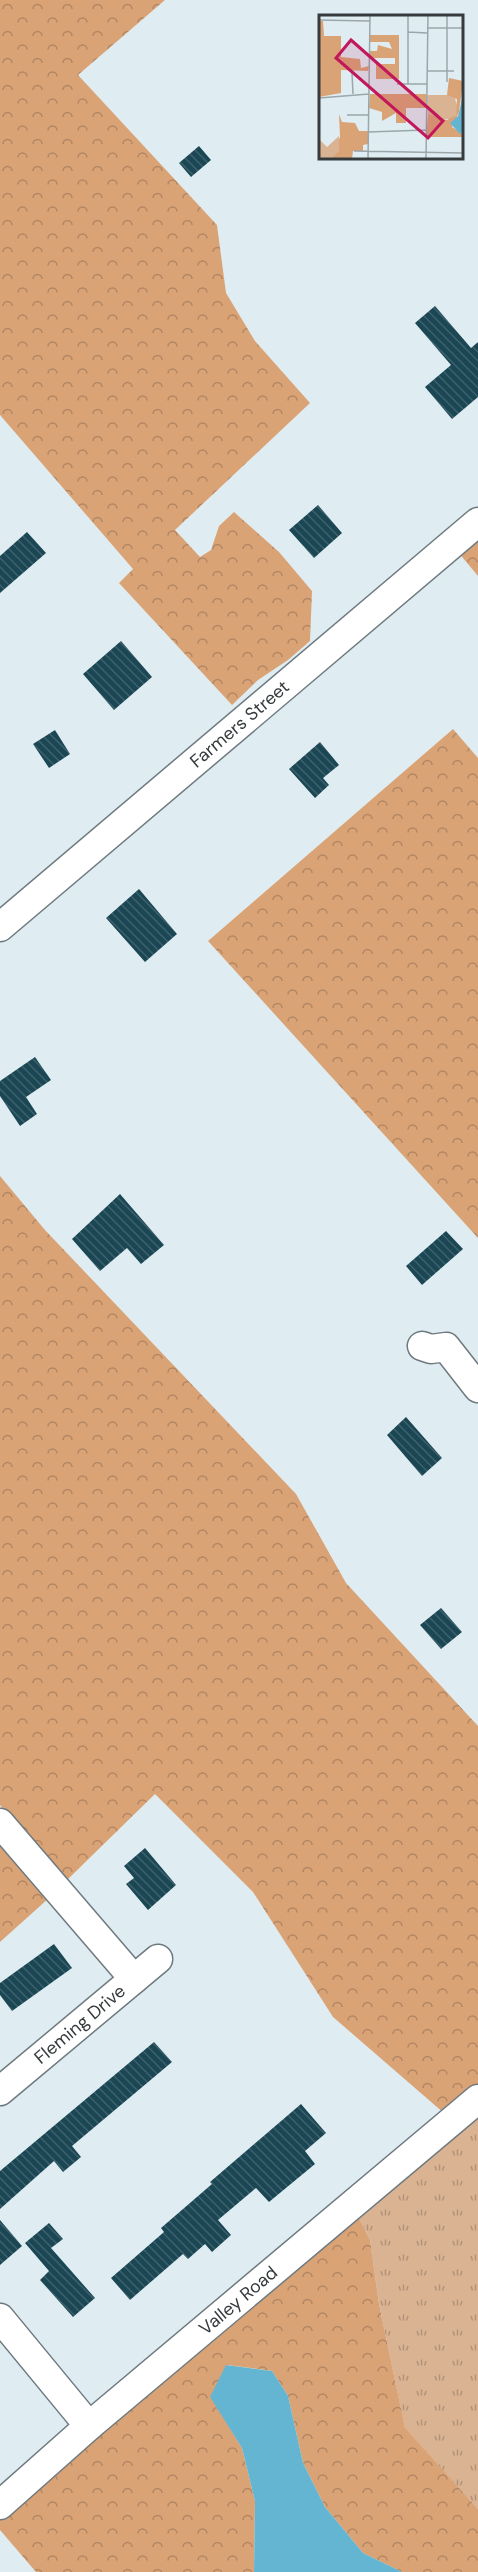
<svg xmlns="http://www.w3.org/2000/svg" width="478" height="2572" font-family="'DM Sans',sans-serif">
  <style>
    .grass { fill: url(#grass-tufts) }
    .forest { fill: url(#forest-crowns) }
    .water { fill: #64b5d1 }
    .building { fill: url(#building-back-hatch) }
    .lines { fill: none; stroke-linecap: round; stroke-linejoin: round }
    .minor-casing { stroke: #6e7a7f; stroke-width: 31 }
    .minor { stroke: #fff; stroke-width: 28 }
    .labels { text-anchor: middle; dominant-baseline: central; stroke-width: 6; stroke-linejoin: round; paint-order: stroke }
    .street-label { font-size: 18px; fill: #363b3d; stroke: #effafe }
    .inset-road { fill: none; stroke: #9ba6aa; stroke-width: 1.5 }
    .view { fill: #c2185b; fill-opacity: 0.15; stroke: #c2185b; stroke-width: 3 }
    .inset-edge { fill: none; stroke: #363b3d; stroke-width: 3 }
  </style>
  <defs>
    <pattern id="grass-tufts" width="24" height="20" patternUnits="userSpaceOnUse" patternTransform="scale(1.5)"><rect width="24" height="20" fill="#dab393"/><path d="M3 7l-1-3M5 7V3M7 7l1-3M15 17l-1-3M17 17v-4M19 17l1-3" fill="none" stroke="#b29379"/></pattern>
    <pattern id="forest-crowns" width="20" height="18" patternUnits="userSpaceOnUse" patternTransform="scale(1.5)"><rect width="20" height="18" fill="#daa376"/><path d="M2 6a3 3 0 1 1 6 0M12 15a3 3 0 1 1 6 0" fill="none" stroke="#b28662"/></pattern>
    <pattern id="building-back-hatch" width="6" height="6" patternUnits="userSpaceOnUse" patternTransform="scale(1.5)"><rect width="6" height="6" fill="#1b4755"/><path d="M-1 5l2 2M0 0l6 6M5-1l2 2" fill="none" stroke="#3d606b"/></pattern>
  </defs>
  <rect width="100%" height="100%" fill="#dfedf2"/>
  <!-- grass -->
  <path class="grass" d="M 478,2112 L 478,2509 L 405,2429 L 379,2304 L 370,2240 L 357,2214 Z"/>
  <!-- forest -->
  <path class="forest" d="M 0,0 L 165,0 L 78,75 L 217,225 L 226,293 L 255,341 L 310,403 L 175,530 L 200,557 L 211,550 L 219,526 L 234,512 L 279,552 L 312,591 L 310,641 L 288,660 L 258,680 L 232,705 L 119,583 L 133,569 L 0,415 Z
    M 478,535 L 478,576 L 458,552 Z
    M 453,729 L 478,758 L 478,1238 L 208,941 Z
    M 0,1176 L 45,1230 L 296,1494 L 346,1583 L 478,1726 L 478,2086 L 445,2114 L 333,2017 L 253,1892 L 155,1794 L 65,1882 L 0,1805 Z
    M 0,1841 L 49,1898 L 0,1942 Z
    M 357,2214 L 370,2240 L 379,2304 L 405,2428 L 478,2509 L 478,2572 L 402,2572 L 363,2553 L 325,2507 L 303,2463 L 288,2396 L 272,2371 L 227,2365 L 211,2397 L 242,2448 L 255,2501 L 254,2572 L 36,2572 L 0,2530 L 0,2518 Z"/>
  <!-- water -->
  <path class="water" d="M 226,2365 L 272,2371 L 288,2396 L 303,2463 L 325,2507 L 363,2553 L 402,2572 L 254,2572 L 255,2501 L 242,2448 L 210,2397 Z"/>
  <!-- building -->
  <path class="building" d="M 199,146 L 211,160 L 191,177 L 179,163 Z
    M 435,306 L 471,348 L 478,342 L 478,397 L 452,419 L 425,387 L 451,365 L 415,323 Z
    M 318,505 L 342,533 L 314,558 L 289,530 Z
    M 27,532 L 46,553 L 0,593 L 0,556 Z
    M 121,641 L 152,677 L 114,710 L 83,674 Z
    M 55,730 L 70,754 L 49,768 L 33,744 Z
    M 320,742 L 339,765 L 323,778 L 329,785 L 315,798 L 289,769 Z
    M 139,889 L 177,934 L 145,962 L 106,918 Z
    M 35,1057 L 51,1080 L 26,1097 L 37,1114 L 20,1126 L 0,1096 L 0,1081 Z
    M 120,1194 L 164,1245 L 141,1264 L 127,1248 L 100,1271 L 72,1239 Z
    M 446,1231 L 463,1249 L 422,1285 L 406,1266 Z
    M 406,1417 L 442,1458 L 422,1476 L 387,1435 Z
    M 441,1608 L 462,1632 L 441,1649 L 420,1625 Z
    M 145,1848 L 176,1885 L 148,1910 L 126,1884 L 134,1878 L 124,1866 Z
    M 54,1944 L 72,1968 L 12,2011 L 0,1995 L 0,1983 Z
    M 154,2042 L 172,2062 L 72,2146 L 81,2157 L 63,2172 L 54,2161 L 0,2209 L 0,2171 Z
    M 301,2104 L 326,2133 L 305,2151 L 315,2164 L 269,2202 L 256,2188 L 218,2220 L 231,2235 L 212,2252 L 205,2244 L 188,2259 L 183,2254 L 130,2300 L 111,2278 L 164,2232 L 161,2228 L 212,2184 L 210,2182 Z
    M 0,2220 L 22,2246 L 0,2265 Z
    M 49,2223 L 63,2239 L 51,2248 L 95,2298 L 73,2317 L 40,2280 L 49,2271 L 25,2243 Z"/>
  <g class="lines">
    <defs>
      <g id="minor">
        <path id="s1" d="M 0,927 L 478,522"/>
        <path d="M 422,1346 L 431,1349 L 446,1347 L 478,1388"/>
        <path d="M 0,1823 L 134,1979"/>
        <path id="s2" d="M 0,2091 L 158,1959"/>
        <path d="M 0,2318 L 89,2426"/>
        <path id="s3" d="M 0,2505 L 89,2426 L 478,2099"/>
      </g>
    </defs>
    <!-- minor casing -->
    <use href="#minor" class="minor-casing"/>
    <!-- minor -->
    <use href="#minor" class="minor"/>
  </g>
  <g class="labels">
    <!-- street labels -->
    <g class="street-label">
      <text stroke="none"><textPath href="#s1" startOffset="314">Farmers Street</textPath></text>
      <text stroke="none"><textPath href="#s2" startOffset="104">Fleming Drive</textPath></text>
      <text stroke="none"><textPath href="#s3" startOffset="314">Valley Road</textPath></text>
    </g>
  </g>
  <!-- overview -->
  <g transform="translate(319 15)">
    <rect width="144" height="144" fill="#dfedf2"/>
    <path d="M 108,80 L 135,80 L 139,94 L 135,104 L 117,104 L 109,99 Z" fill="#dab393"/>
    <path d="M 0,6 L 4,6 L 5,21 L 22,21 L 22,42 L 41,44 L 42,53 L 50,51 L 49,56 L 22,55 L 22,78 L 0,82 ZM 51,20 L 80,20 L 80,64 L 57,64 L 57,49 L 76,49 L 76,43 L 51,43 L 51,36 L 58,36 L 59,30 L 73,34 L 70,27 L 51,27 ZM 130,63 L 144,66 L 140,97 L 133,112 L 144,119 L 144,125 L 143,122 L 107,122 L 109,99 L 128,105 L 137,100 L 138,84 L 128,80 ZM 51,79 L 107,79 L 107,93 L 87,93 L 87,108 L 77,108 L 77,98 L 63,106 L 63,97 L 50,93 ZM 20,99 L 23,107 L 36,108 L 40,116 L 49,116 L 49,129 L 44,130 L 44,136 L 34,136 L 33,144 L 12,144 L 21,122 Z" fill="#daa376"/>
    <path d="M 20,121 L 20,136 L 12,144 L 0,144 L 0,124 L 8,132 Z" fill="#dab393"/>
    <path d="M 144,81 L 144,116 L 141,119 L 131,108 L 139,101 Z" fill="#64b5d1"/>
    <path class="inset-road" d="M 128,0 L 128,67M 0,5 L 51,6M 108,13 L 144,13M 89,17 L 108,18M 108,56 L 135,56M 33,58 L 34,79M 78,69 L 108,69M 89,69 L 89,0M 0,83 L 50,79M 28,100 L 50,100M 49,117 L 107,115M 35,136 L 144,138M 49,144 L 51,0M 107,144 L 109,0"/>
    <path class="view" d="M 32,25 L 124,106 L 109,123 L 17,43 Z"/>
    <rect width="144" height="144" class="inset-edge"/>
  </g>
</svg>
